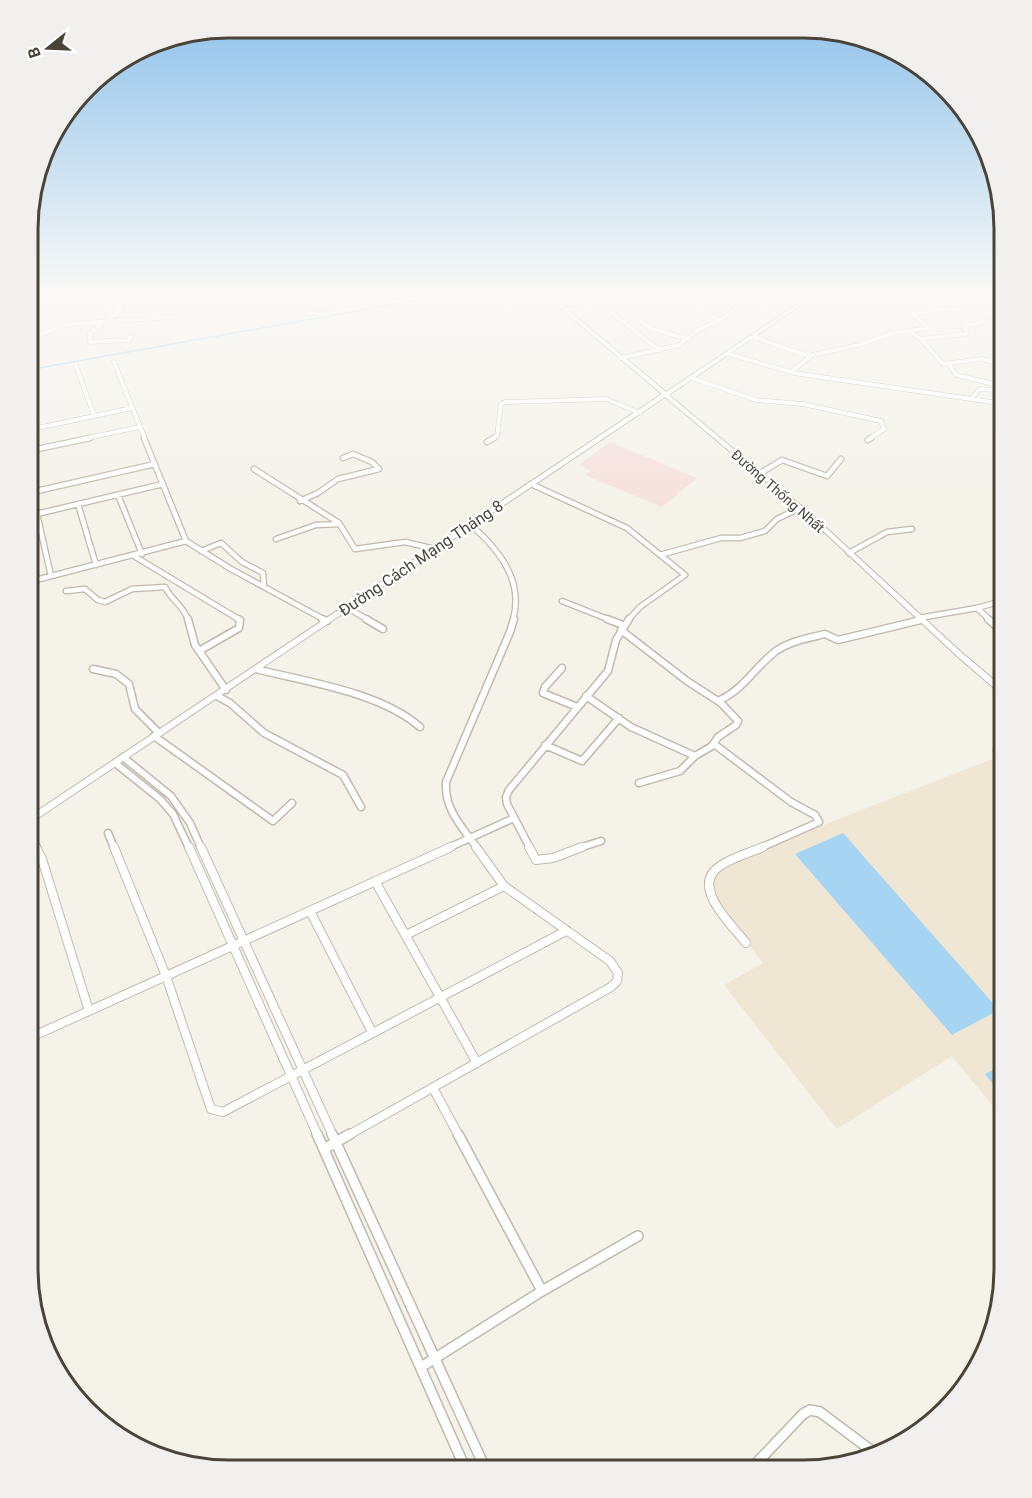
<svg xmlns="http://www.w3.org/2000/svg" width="1032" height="1498" font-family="Roboto,sans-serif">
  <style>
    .education { fill: #efe7d4 }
    .medical { fill: #f6e1de }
    .water { fill: #a6d4f3 }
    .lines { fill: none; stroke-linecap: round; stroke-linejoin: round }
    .stream { stroke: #a6d4f3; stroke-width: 1.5 }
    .minor-far4-casing { stroke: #c1baac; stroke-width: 5 }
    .minor-far3-casing { stroke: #c1baac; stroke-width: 7 }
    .minor-far2-casing { stroke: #c1baac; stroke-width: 9 }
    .minor-far1-casing { stroke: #c1baac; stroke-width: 10 }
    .minor-casing { stroke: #c1baac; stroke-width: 12 }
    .tertiary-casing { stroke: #c1baac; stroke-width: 2 }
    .minor-far4 { stroke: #fff; stroke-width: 4 }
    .minor-far3 { stroke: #fff; stroke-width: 4.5 }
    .minor-far2 { stroke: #fff; stroke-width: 6 }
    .minor-far1 { stroke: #fff; stroke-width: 8 }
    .minor { stroke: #fff; stroke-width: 9 }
    .tertiary { fill: #fff; fill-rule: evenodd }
    .labels { text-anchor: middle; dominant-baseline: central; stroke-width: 4.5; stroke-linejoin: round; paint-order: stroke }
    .far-street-label { font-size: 14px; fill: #4a4338; stroke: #fff }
    .street-label { font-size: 16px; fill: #4a4338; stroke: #fff }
    .rim { fill: none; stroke: #4a4338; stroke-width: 3 }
  </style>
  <rect width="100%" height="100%" fill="#f5f2ea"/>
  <!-- education -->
  <path class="education" d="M 1005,754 L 1005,1121 L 952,1056 L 837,1129 L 724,985 L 763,963 L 714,897 L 712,878 L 720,869 L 836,820 Z"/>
  <!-- medical -->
  <path class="medical" d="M 610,442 L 697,478 L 662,507 L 585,475 L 591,471 L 579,465 Z"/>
  <!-- water -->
  <path class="water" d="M 843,833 L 999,1010 L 952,1035 L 795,854 Z
    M 1005,1064 L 1005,1099 L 985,1074 Z"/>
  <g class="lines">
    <!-- stream -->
    <path class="stream" d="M 28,370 L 446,295"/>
    <defs>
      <path id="minor-far4" d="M 107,295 L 99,299 L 110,306 L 122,309
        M 589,295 L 659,350
        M 675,299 L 719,320
        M 122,309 L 90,333 L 90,342 L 129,340 L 131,336
        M 565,310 L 600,304
        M 306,313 L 324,314 L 431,295
        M 639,320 L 653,329 L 687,339
        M 910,331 L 921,339 L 943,364 L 982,359 L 1005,365
        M 754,337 L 809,356
        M 29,338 L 70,324 L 173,317
        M 921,339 L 965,334 L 967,333 L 965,328 L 968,325 L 1005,318
        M 729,354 L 794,373 L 1005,404
        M 621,358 L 679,345 L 698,330 L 723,318 L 741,304
        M 114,362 L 145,439
        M 949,364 L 956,375 L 994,384 L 995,390 L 980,389 L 972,398
        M 76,366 L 94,415
        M 791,372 L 812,355 L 859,345 L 893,333 L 929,328 L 913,314 L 951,308 L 964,312
        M 692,378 L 756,400 L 803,404 L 881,421 L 884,429 L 869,439
        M 28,430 L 132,408
        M 83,439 L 139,427
        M 492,439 L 497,436 L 501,404 L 505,402 L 606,399 L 640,413"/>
      <path id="minor-far3" d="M 144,438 L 186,541 L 231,569 L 325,620
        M 868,440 L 871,438
        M 487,442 L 494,438
        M 28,451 L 90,438
        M 254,469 L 339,523 L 355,549 L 405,542 L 435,549
        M 759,474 L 782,460 L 827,476 L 841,459
        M 531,484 L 627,528 L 685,575 L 640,607 L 628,620
        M 28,493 L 155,464
        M 118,495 L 142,554
        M 300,501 L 318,493 L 338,479 L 379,469 L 372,462 L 353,454 L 343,458
        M 78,504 L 96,565
        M 37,514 L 51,576
        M 28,516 L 163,484
        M 471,525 C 499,550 524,580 513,620
        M 276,539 L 316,525 L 339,524
        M 201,551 L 221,543 L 242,562 L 263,573 L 264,587
        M 849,553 L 887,532 L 912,529
        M 660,555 L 721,538 L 740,538 L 765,531 L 777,519 L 800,508
        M 134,556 L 240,620
        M 28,582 L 186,541
        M 66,591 L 85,589 L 98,600 L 105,602 L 132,589 L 165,587 C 171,600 184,606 188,620
        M 562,601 L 610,620
        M 348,608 L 368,620
        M 977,608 L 990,620
        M 919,618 L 977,608 L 1005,600"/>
      <path id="minor-far2" d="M 188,619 L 195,645 L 226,690
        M 322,619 L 327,621
        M 366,619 L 383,629
        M 607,619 L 623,625
        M 988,619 L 1005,634
        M 621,630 L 687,681 L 721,703 L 738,721 L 736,725 L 718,737 L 712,746 L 695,756 L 680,771 L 639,783
        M 199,651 L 239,628 L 240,620 L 238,619
        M 562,668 L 545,687 L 543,693 L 577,707
        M 93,669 L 116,674 L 129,684 L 135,709 L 159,733
        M 256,669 C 307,682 380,692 420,727
        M 217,696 L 230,703 L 264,733 L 343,775 L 361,807
        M 586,696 L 631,727 L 695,756
        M 720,700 C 744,689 756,666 776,651 C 790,641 809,638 825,634 L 838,640 L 921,620
        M 154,736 L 273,821 L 292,803
        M 714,744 L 791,802 L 815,815 L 819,822 L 760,848
        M 545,745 L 582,761 L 619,718
        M 997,751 L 1005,747
        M 123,757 L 171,796 L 190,823 L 201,848
        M 115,763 L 160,799 L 173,814 L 189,848
        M 28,830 L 37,848
        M 108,833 L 114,848
        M 448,848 L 514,818
        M 477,848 C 462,827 444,809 446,782 L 510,632 L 514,619
        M 530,848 L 507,804 L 506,797 L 509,790 L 608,671 L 616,640 L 629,619
        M 579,848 L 601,841"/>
      <path id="minor-far1" d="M 36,847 L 42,859 L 89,1011
        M 114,847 L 166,976 L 211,1109 L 223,1112 L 566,931
        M 189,847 L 318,1136
        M 201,847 L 333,1136
        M 529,847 L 536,860 L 553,858 L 582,847
        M 375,881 L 477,1063
        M 310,911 L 372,1032
        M 406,935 L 504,886
        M 746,943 C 732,925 689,886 720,866 C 733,857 749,853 763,847
        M 27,1039 L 451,847
        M 433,1088 L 459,1136
        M 347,1136 L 611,987 L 617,981 L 618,973 L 610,961 L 504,886 L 476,847"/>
      <path id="minor" d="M 317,1134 L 466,1470
        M 332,1134 L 486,1470
        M 458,1134 L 542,1291
        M 324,1149 L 350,1134
        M 421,1367 L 542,1291 L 638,1236
        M 749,1471 L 803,1414 L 810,1410 L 820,1412 L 876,1454"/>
      <path id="tertiary" d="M 545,295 L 550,295 L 666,392 L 811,295 L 816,295 L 669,395 L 811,514 L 961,652 L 1005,689 L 1005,695 L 1002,695 L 957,656 L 807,516 L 665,397 L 31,823 L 28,824 L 28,817 L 662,394 Z"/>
    </defs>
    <!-- minor-far4 casing -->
    <use href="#minor-far4" class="minor-far4-casing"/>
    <!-- minor-far3 casing -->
    <use href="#minor-far3" class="minor-far3-casing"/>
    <!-- minor-far2 casing -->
    <use href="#minor-far2" class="minor-far2-casing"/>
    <!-- minor-far1 casing -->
    <use href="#minor-far1" class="minor-far1-casing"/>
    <!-- minor casing -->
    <use href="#minor" class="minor-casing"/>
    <!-- tertiary casing -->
    <use href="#tertiary" class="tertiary-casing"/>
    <!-- minor-far4 -->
    <use href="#minor-far4" class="minor-far4"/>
    <!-- minor-far3 -->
    <use href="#minor-far3" class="minor-far3"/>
    <!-- minor-far2 -->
    <use href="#minor-far2" class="minor-far2"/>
    <!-- minor-far1 -->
    <use href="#minor-far1" class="minor-far1"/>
    <!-- minor -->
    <use href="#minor" class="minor"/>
    <!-- tertiary -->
    <use href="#tertiary" class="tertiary"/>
  </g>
  <!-- sky -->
  <linearGradient id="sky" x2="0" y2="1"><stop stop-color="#8dc1ec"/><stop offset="0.58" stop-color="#faf9f6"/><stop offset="1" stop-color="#faf9f6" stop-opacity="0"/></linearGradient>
  <rect width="1032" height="505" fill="url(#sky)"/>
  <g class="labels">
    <!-- far-street labels -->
    <g class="far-street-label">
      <text transform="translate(778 491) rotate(41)">Đường Thống Nhất</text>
    </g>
    <!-- street labels -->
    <g class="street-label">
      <text transform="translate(421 558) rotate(-34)">Đường Cách Mạng Tháng 8</text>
    </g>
  </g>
  <!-- crop -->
  <path d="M0 0H1032V1498H0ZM229 38H803A191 191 0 0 1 994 229V1269A191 191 0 0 1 803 1460H229A191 191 0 0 1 38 1269V229A191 191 0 0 1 229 38Z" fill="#f1f0ef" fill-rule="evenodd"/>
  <path class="rim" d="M229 38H803A191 191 0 0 1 994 229V1269A191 191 0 0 1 803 1460H229A191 191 0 0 1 38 1269V229A191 191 0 0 1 229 38Z"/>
  <!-- north arrow -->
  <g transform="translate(48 48) rotate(252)" stroke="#ffffff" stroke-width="4.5" paint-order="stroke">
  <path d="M0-4.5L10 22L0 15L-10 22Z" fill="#4a4338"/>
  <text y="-9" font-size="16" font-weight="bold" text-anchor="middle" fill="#4a4338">B</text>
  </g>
</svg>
